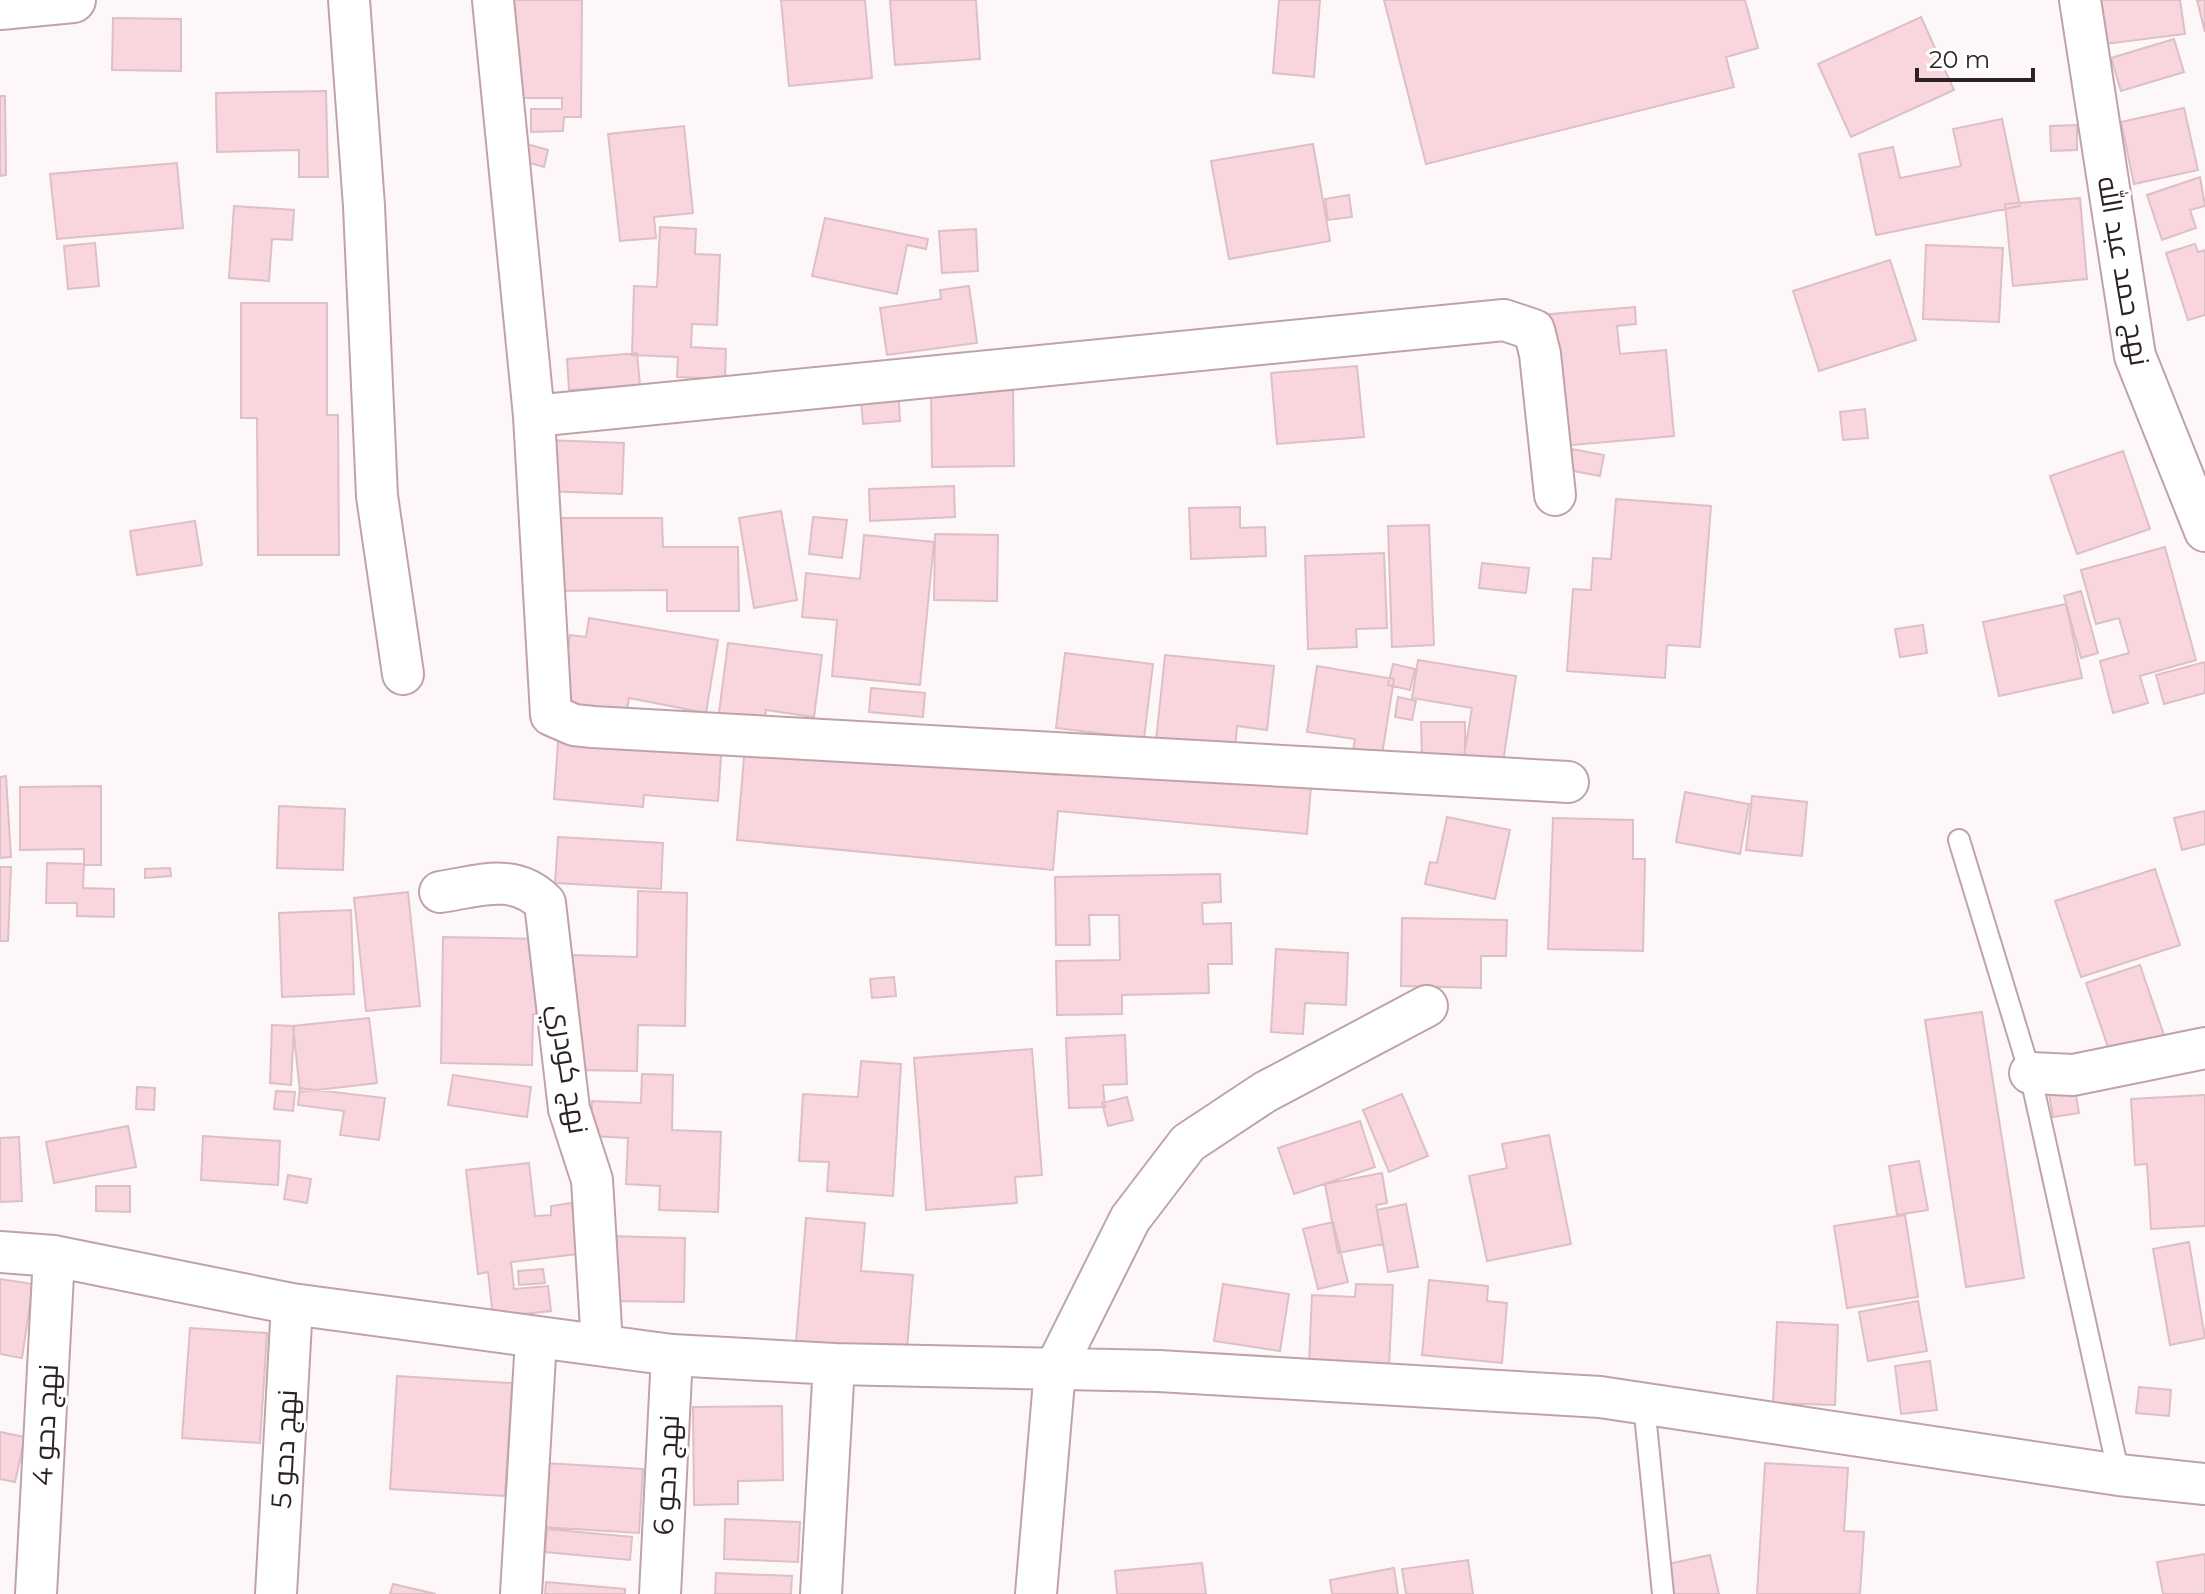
<svg xmlns="http://www.w3.org/2000/svg" width="2205" height="1594" font-family="Montserrat,Cairo,sans-serif">
  <style>
    .building { fill: #f9d5dd; stroke: #dcc0c6; stroke-width: 2 }
    .lines { fill: none; stroke-linecap: round; stroke-linejoin: round }
    .lane-casing { stroke: #bfa3a9; stroke-width: 24 }
    .street-casing { stroke: #bfa3a9; stroke-width: 44 }
    .secondary-casing { stroke: #bfa3a9; stroke-width: 48 }
    .lane { stroke: #fff; stroke-width: 20 }
    .street { stroke: #fff; stroke-width: 40 }
    .secondary { stroke: #fff; stroke-width: 44 }
    .labels { text-anchor: middle; dominant-baseline: central; stroke-width: 6; stroke-linejoin: round; paint-order: stroke }
    .street-label { font-size: 28px; fill: #2c2124; stroke: #fff }
  </style>
  <rect width="100%" height="100%" fill="#fdf7f9"/>
  <!-- building -->
  <path class="building" d="M 505,0 L 582,0 L 581,117 L 564,117 L 563,131 L 531,132 L 531,109 L 562,109 L 562,98 L 504,98 Z
    M 781,0 L 865,0 L 872,78 L 789,86 Z
    M 890,0 L 976,0 L 980,59 L 895,65 Z
    M 1279,0 L 1320,0 L 1314,77 L 1273,73 Z
    M 1384,0 L 1745,0 L 1758,48 L 1726,57 L 1734,87 L 1426,164 Z
    M 2091,0 L 2180,0 L 2185,34 L 2098,45 Z
    M 2197,0 L 2205,0 L 2205,32 Z
    M 1921,17 L 1954,90 L 1851,137 L 1818,64 Z
    M 113,18 L 181,19 L 181,71 L 112,70 Z
    M 2174,39 L 2184,72 L 2121,91 L 2111,58 Z
    M 326,91 L 328,177 L 299,177 L 299,150 L 217,152 L 216,93 Z
    M 0,96 L 5,96 L 6,175 L 0,176 Z
    M 2184,108 L 2198,170 L 2134,184 L 2121,122 Z
    M 2002,119 L 2020,206 L 1876,235 L 1859,154 L 1893,147 L 1900,178 L 1961,166 L 1953,129 Z
    M 2077,125 L 2077,150 L 2051,151 L 2050,126 Z
    M 684,126 L 693,213 L 654,217 L 656,238 L 620,241 L 608,134 Z
    M 520,142 L 548,150 L 544,167 L 516,159 Z
    M 1313,144 L 1330,241 L 1229,259 L 1211,161 Z
    M 177,163 L 183,228 L 57,239 L 50,174 Z
    M 2200,177 L 2205,206 L 2190,210 L 2196,228 L 2162,240 L 2147,195 Z
    M 1349,195 L 1352,217 L 1328,220 L 1325,199 Z
    M 2080,198 L 2087,279 L 2013,286 L 2005,204 Z
    M 234,206 L 294,210 L 292,240 L 272,239 L 269,281 L 229,278 Z
    M 825,218 L 928,239 L 926,249 L 907,245 L 897,294 L 812,276 Z
    M 660,227 L 696,229 L 695,254 L 720,255 L 717,325 L 692,324 L 691,347 L 726,349 L 725,379 L 677,377 L 678,357 L 632,355 L 634,286 L 657,287 Z
    M 976,229 L 978,271 L 942,273 L 939,231 Z
    M 95,243 L 99,286 L 68,289 L 64,246 Z
    M 2195,244 L 2198,252 L 2205,250 L 2205,315 L 2188,320 L 2166,253 Z
    M 1926,245 L 2003,248 L 1999,322 L 1923,319 Z
    M 1890,260 L 1916,340 L 1819,371 L 1793,291 Z
    M 969,286 L 977,343 L 887,355 L 880,308 L 941,299 L 940,290 Z
    M 241,303 L 327,303 L 327,415 L 338,415 L 339,555 L 258,555 L 257,418 L 241,418 Z
    M 1635,307 L 1636,324 L 1617,326 L 1620,354 L 1666,350 L 1674,436 L 1550,447 L 1539,315 Z
    M 637,353 L 640,385 L 569,390 L 567,359 Z
    M 1357,366 L 1364,437 L 1277,444 L 1271,373 Z
    M 898,386 L 900,421 L 863,424 L 860,389 Z
    M 1013,390 L 1014,466 L 932,467 L 931,391 Z
    M 1865,409 L 1868,438 L 1843,440 L 1840,412 Z
    M 547,440 L 624,443 L 622,494 L 545,491 Z
    M 1572,449 L 1604,455 L 1600,476 L 1568,470 Z
    M 2123,451 L 2150,529 L 2077,554 L 2050,476 Z
    M 954,486 L 955,517 L 870,521 L 869,489 Z
    M 1616,499 L 1711,506 L 1700,647 L 1667,645 L 1665,678 L 1567,671 L 1573,589 L 1591,590 L 1593,558 L 1611,559 Z
    M 1240,507 L 1240,528 L 1265,527 L 1266,556 L 1191,559 L 1189,508 Z
    M 781,511 L 797,600 L 754,608 L 739,518 Z
    M 813,517 L 847,520 L 842,558 L 809,554 Z
    M 551,518 L 662,518 L 663,547 L 738,547 L 739,611 L 667,611 L 667,590 L 551,591 Z
    M 195,521 L 202,565 L 137,575 L 130,531 Z
    M 1429,525 L 1434,645 L 1392,647 L 1388,526 Z
    M 935,534 L 998,535 L 997,601 L 934,600 Z
    M 864,535 L 934,542 L 920,685 L 832,676 L 837,620 L 802,617 L 806,573 L 860,579 Z
    M 2165,547 L 2196,660 L 2140,676 L 2148,703 L 2113,713 L 2100,661 L 2129,653 L 2119,618 L 2096,624 L 2081,570 Z
    M 1384,553 L 1387,628 L 1356,629 L 1357,647 L 1308,649 L 1305,556 Z
    M 1482,563 L 1529,568 L 1526,593 L 1479,588 Z
    M 2081,591 L 2098,653 L 2081,658 L 2064,596 Z
    M 2066,604 L 2082,678 L 1999,696 L 1983,622 Z
    M 589,618 L 718,640 L 706,713 L 629,698 L 625,722 L 558,711 L 570,635 L 586,637 Z
    M 1923,625 L 1927,653 L 1900,657 L 1895,629 Z
    M 728,643 L 822,655 L 814,717 L 766,710 L 762,734 L 717,728 Z
    M 1065,653 L 1153,664 L 1144,739 L 1056,728 Z
    M 1165,655 L 1274,666 L 1267,730 L 1237,726 L 1235,749 L 1156,741 Z
    M 1418,660 L 1516,676 L 1503,762 L 1464,756 L 1472,708 L 1412,698 Z
    M 2205,662 L 2205,693 L 2164,704 L 2156,675 Z
    M 1393,664 L 1415,669 L 1410,690 L 1388,685 Z
    M 1317,666 L 1394,679 L 1382,755 L 1353,750 L 1355,739 L 1307,732 Z
    M 871,688 L 925,693 L 923,717 L 869,712 Z
    M 1398,697 L 1416,701 L 1412,720 L 1395,717 Z
    M 1421,722 L 1465,722 L 1465,757 L 1422,757 Z
    M 559,729 L 722,742 L 718,801 L 644,795 L 643,807 L 554,799 Z
    M 745,746 L 1057,775 L 1059,752 L 1312,775 L 1307,834 L 1058,811 L 1053,870 L 737,840 Z
    M 6,776 L 11,857 L 0,858 L 0,777 Z
    M 101,786 L 101,865 L 84,865 L 84,849 L 20,850 L 20,787 Z
    M 1685,792 L 1749,804 L 1740,854 L 1676,842 Z
    M 1752,796 L 1807,802 L 1802,856 L 1746,850 Z
    M 279,806 L 345,809 L 343,870 L 277,868 Z
    M 2205,811 L 2205,844 L 2182,850 L 2174,818 Z
    M 1447,817 L 1510,830 L 1495,899 L 1425,884 L 1430,862 L 1437,863 Z
    M 1553,818 L 1633,820 L 1633,859 L 1645,859 L 1643,951 L 1548,949 Z
    M 558,837 L 663,843 L 661,889 L 555,883 Z
    M 47,863 L 84,864 L 83,888 L 114,889 L 114,917 L 77,916 L 77,903 L 46,903 Z
    M 0,867 L 11,867 L 8,941 L 0,941 Z
    M 170,868 L 171,876 L 145,878 L 145,869 Z
    M 2155,869 L 2180,945 L 2081,977 L 2055,901 Z
    M 1220,874 L 1221,902 L 1202,903 L 1203,924 L 1231,923 L 1232,964 L 1208,964 L 1209,993 L 1122,995 L 1122,1014 L 1057,1015 L 1056,961 L 1120,960 L 1119,915 L 1089,915 L 1090,945 L 1056,945 L 1055,877 Z
    M 638,891 L 687,893 L 685,1026 L 638,1025 L 637,1071 L 572,1070 L 573,955 L 637,957 Z
    M 408,892 L 420,1006 L 366,1011 L 354,898 Z
    M 351,910 L 354,994 L 282,997 L 279,913 Z
    M 1402,918 L 1507,920 L 1506,956 L 1481,956 L 1481,988 L 1401,986 Z
    M 443,937 L 544,939 L 542,1014 L 533,1014 L 532,1065 L 441,1063 Z
    M 1276,949 L 1348,953 L 1346,1005 L 1305,1003 L 1303,1034 L 1271,1032 Z
    M 2140,965 L 2165,1038 L 2111,1056 L 2086,983 Z
    M 894,977 L 896,996 L 872,998 L 870,979 Z
    M 1982,1012 L 2024,1278 L 1966,1287 L 1925,1020 Z
    M 369,1018 L 377,1083 L 300,1092 L 293,1026 Z
    M 272,1025 L 294,1026 L 291,1085 L 270,1083 Z
    M 1125,1035 L 1127,1084 L 1103,1085 L 1105,1107 L 1069,1108 L 1066,1038 Z
    M 1032,1049 L 1042,1175 L 1015,1177 L 1017,1203 L 926,1210 L 914,1058 Z
    M 861,1061 L 901,1064 L 893,1196 L 827,1191 L 829,1162 L 799,1161 L 803,1094 L 858,1097 Z
    M 642,1074 L 673,1075 L 672,1130 L 721,1132 L 718,1212 L 659,1210 L 660,1186 L 626,1184 L 628,1138 L 591,1136 L 592,1101 L 641,1103 Z
    M 453,1075 L 531,1087 L 527,1117 L 448,1105 Z
    M 2074,1083 L 2079,1113 L 2053,1117 L 2048,1088 Z
    M 137,1087 L 155,1088 L 154,1110 L 136,1109 Z
    M 300,1088 L 385,1098 L 379,1140 L 340,1135 L 344,1111 L 298,1105 Z
    M 276,1091 L 295,1092 L 293,1111 L 274,1109 Z
    M 1402,1094 L 1428,1156 L 1389,1172 L 1363,1110 Z
    M 2205,1095 L 2205,1226 L 2151,1229 L 2147,1164 L 2135,1165 L 2131,1099 Z
    M 1127,1097 L 1133,1120 L 1108,1126 L 1102,1103 Z
    M 1360,1121 L 1375,1167 L 1294,1194 L 1278,1148 Z
    M 128,1126 L 136,1167 L 54,1183 L 46,1142 Z
    M 1549,1135 L 1571,1244 L 1487,1261 L 1469,1176 L 1507,1168 L 1502,1144 Z
    M 203,1136 L 280,1141 L 278,1185 L 201,1180 Z
    M 19,1137 L 22,1201 L 0,1202 L 0,1138 Z
    M 1919,1161 L 1928,1210 L 1897,1215 L 1889,1166 Z
    M 529,1163 L 535,1216 L 551,1215 L 551,1206 L 572,1203 L 577,1254 L 511,1262 L 514,1289 L 548,1286 L 551,1311 L 493,1317 L 488,1272 L 478,1274 L 466,1170 Z
    M 1382,1173 L 1387,1203 L 1376,1205 L 1383,1244 L 1338,1253 L 1325,1184 Z
    M 288,1175 L 311,1179 L 307,1203 L 284,1199 Z
    M 96,1186 L 130,1186 L 130,1212 L 96,1211 Z
    M 1406,1204 L 1418,1267 L 1388,1272 L 1377,1210 Z
    M 1905,1215 L 1918,1297 L 1847,1308 L 1834,1226 Z
    M 806,1218 L 865,1223 L 861,1271 L 913,1275 L 907,1350 L 796,1342 Z
    M 1333,1222 L 1348,1282 L 1318,1289 L 1303,1229 Z
    M 608,1236 L 685,1238 L 684,1302 L 607,1301 Z
    M 2189,1242 L 2205,1338 L 2170,1345 L 2153,1249 Z
    M 543,1269 L 545,1283 L 519,1285 L 518,1271 Z
    M 0,1279 L 33,1284 L 22,1358 L 0,1354 Z
    M 1429,1280 L 1488,1286 L 1487,1301 L 1507,1303 L 1502,1363 L 1422,1355 Z
    M 1223,1284 L 1289,1294 L 1280,1351 L 1214,1341 Z
    M 1356,1284 L 1393,1285 L 1389,1366 L 1309,1363 L 1312,1295 L 1355,1297 Z
    M 1918,1301 L 1927,1351 L 1868,1361 L 1859,1312 Z
    M 1777,1322 L 1838,1325 L 1835,1405 L 1773,1403 Z
    M 190,1328 L 267,1333 L 260,1443 L 182,1438 Z
    M 1930,1361 L 1937,1410 L 1901,1414 L 1895,1366 Z
    M 397,1376 L 512,1383 L 505,1496 L 390,1489 Z
    M 2139,1387 L 2171,1390 L 2169,1416 L 2136,1413 Z
    M 782,1406 L 783,1480 L 738,1481 L 738,1504 L 694,1505 L 693,1407 Z
    M 0,1432 L 25,1437 L 15,1482 L 0,1479 Z
    M 545,1463 L 643,1469 L 639,1533 L 542,1527 Z
    M 1765,1463 L 1848,1468 L 1844,1531 L 1864,1532 L 1860,1594 L 1757,1594 Z
    M 725,1519 L 800,1522 L 798,1562 L 724,1559 Z
    M 547,1529 L 632,1537 L 630,1560 L 545,1552 Z
    M 2205,1554 L 2205,1594 L 2163,1594 L 2157,1562 Z
    M 1710,1555 L 1719,1594 L 1669,1594 L 1663,1565 Z
    M 1468,1560 L 1473,1594 L 1406,1594 L 1402,1569 Z
    M 1202,1563 L 1206,1594 L 1117,1594 L 1115,1571 Z
    M 1394,1568 L 1398,1594 L 1332,1594 L 1330,1580 Z
    M 716,1573 L 792,1576 L 791,1594 L 715,1594 Z
    M 546,1582 L 625,1589 L 625,1594 L 545,1594 Z
    M 393,1584 L 436,1594 L 390,1594 Z"/>
  <g class="lines">
    <defs>
      <path id="lane" d="M 1959,840 L 2030,1073 L 2119,1475
        M 1644,1404 L 1663,1594"/>
      <path id="street" d="M 349,0 L 364,206 L 377,496 L 403,674
        M 493,0 L 534,416 L 551,715 L 574,725 L 593,727 L 1568,782
        M 2080,0 L 2135,356 L 2205,531
        M 534,416 L 1504,320 L 1534,330 L 1540,354 L 1555,495
        M 440,892 C 480,886 514,872 545,903 L 569,1109 L 592,1180 L 602,1345
        M 2030,1073 L 2073,1075 L 2205,1048
        M 0,1252 L 54,1256 L 292,1304 L 672,1355 L 834,1364 L 1159,1371 L 1600,1397 L 2119,1475 L 2205,1484
        M 36,1594 L 54,1256
        M 276,1594 L 292,1304
        M 521,1594 L 536,1339
        M 660,1594 L 672,1355
        M 821,1594 L 834,1364
        M 1036,1594 L 1055,1369 L 1130,1219 L 1188,1143 L 1265,1092 L 1427,1006"/>
      <path id="secondary" d="M 0,7 L 73,0"/>
    </defs>
    <!-- lane casing -->
    <use href="#lane" class="lane-casing"/>
    <!-- street casing -->
    <use href="#street" class="street-casing"/>
    <!-- secondary casing -->
    <use href="#secondary" class="secondary-casing"/>
    <!-- lane -->
    <use href="#lane" class="lane"/>
    <!-- street -->
    <use href="#street" class="street"/>
    <!-- secondary -->
    <use href="#secondary" class="secondary"/>
  </g>
  <g class="labels">
    <!-- street labels -->
    <g class="street-label">
      <text transform="translate(2124 271) rotate(80)">نهج حمد عبد الله</text>
      <text transform="translate(569 1069) rotate(81)">نهج كودري</text>
      <text transform="translate(45 1425) rotate(-87)">نهج دحو 4</text>
      <text transform="translate(284 1449) rotate(-87)">نهج دحو 5</text>
      <text transform="translate(666 1475) rotate(-87)">نهج دحو 6</text>
    </g>
  </g>
  <!-- scale -->
  <path d="M1917 68v12h116v-12" fill="none" stroke="#2c2124" stroke-width="4"/>
  <text x="1929" y="68" font-size="24" fill="#2c2124" stroke="#ffffff" stroke-width="6" paint-order="stroke">20 m</text>
</svg>
